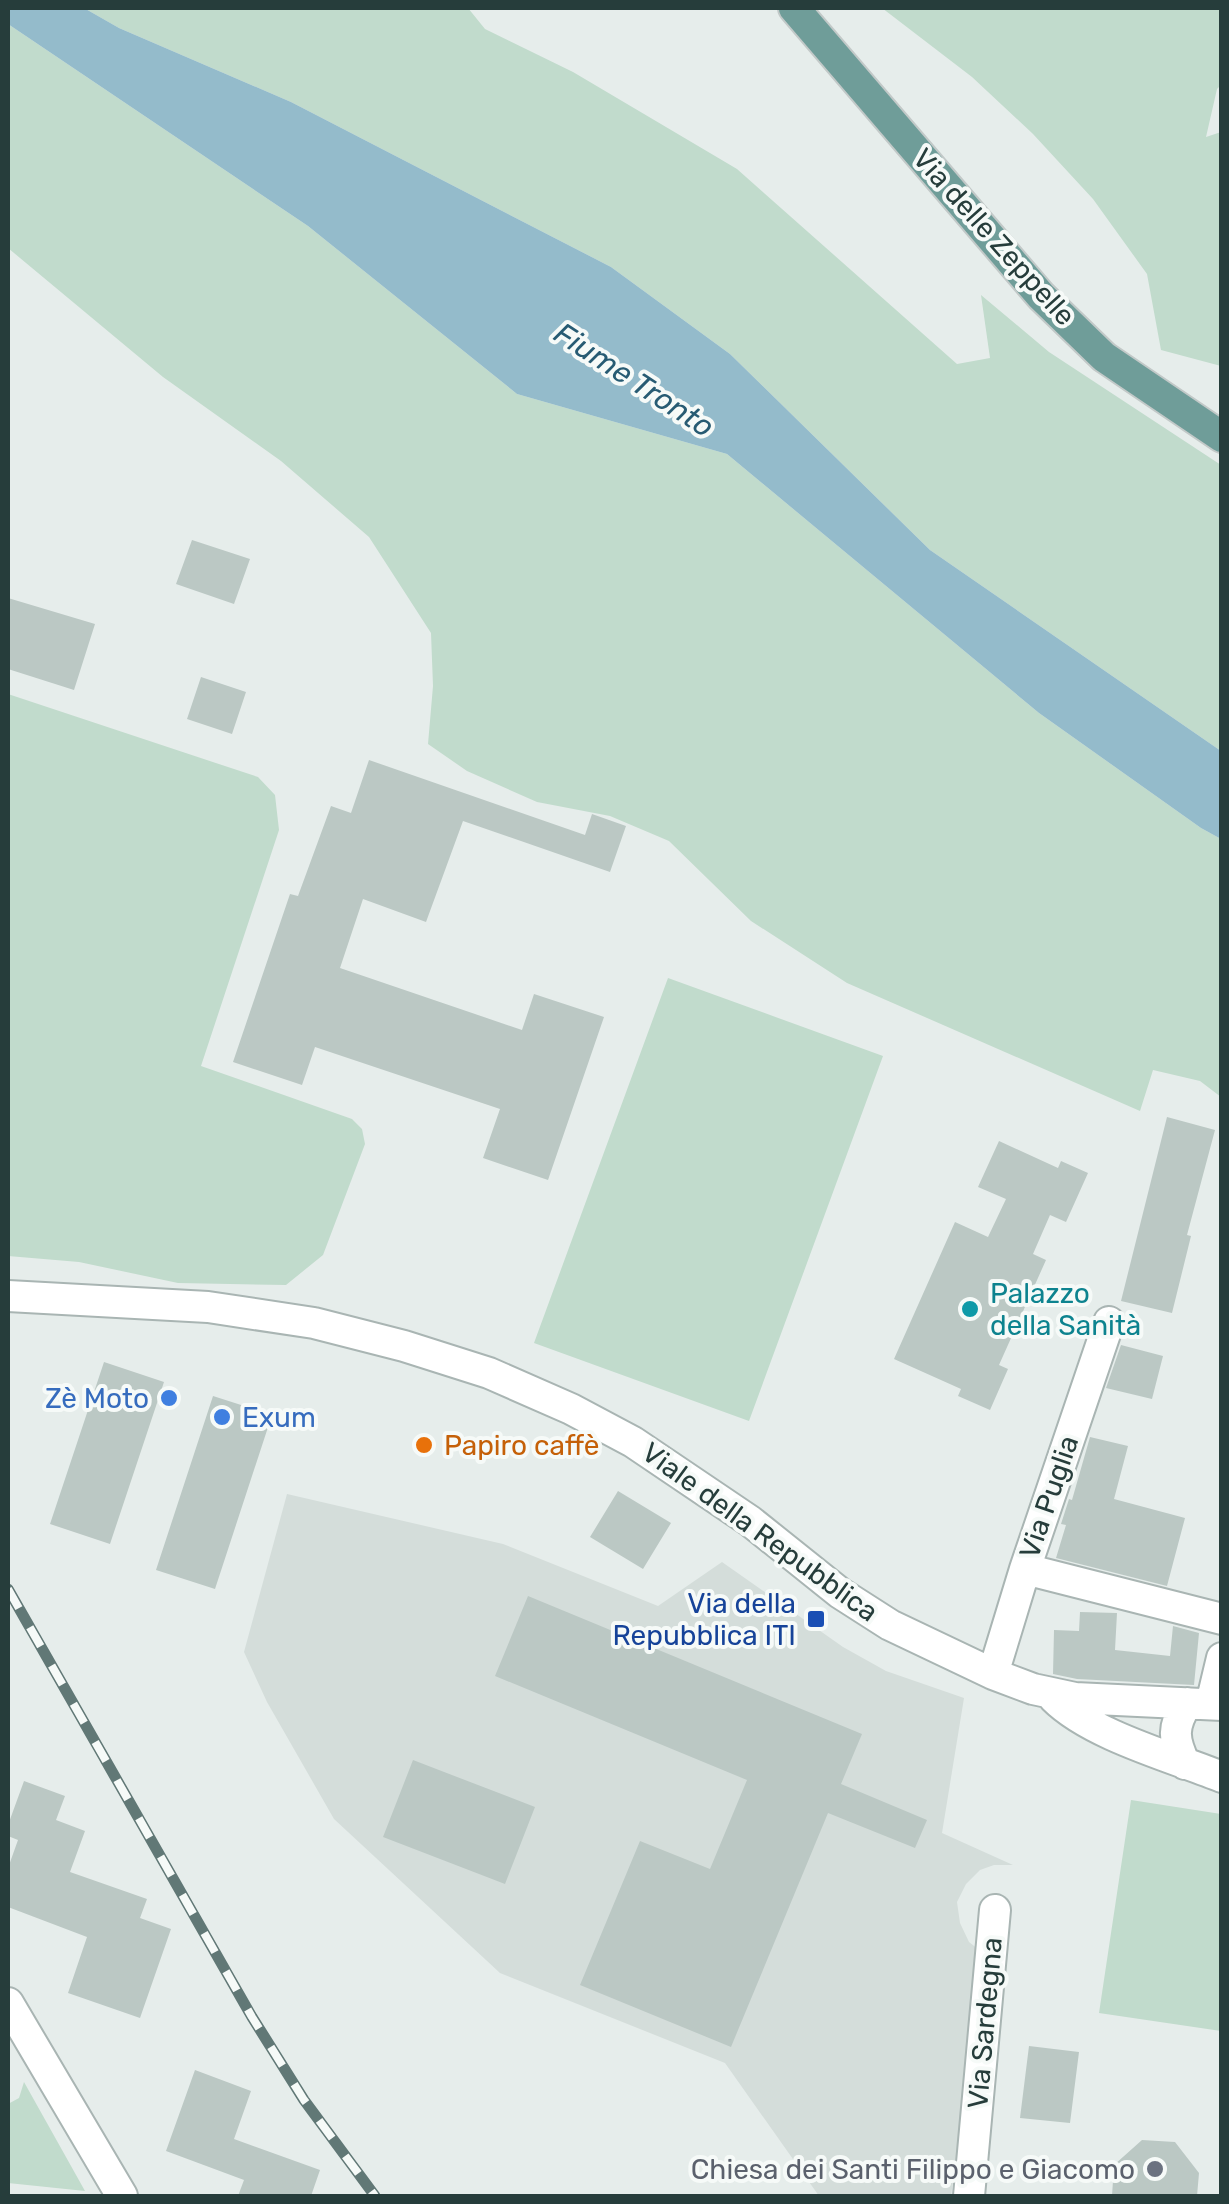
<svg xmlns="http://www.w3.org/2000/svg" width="1229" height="2204" font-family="Rubik,sans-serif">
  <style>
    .built { fill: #d4ddda }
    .green { fill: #c1dbcc }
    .water { fill: #94bbcb }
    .building { fill: #bbc8c4 }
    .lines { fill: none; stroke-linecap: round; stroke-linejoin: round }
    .minor-casing { stroke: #a9b5b3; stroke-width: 34 }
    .major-casing { stroke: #c2c9c8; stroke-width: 34 }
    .minor { stroke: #fff; stroke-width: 30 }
    .major { stroke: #6f9d99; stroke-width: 30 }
    .rail-casing { stroke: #617876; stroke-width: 11 }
    .rail { stroke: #f6faf8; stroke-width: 8; stroke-dasharray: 22; stroke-linecap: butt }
    .culture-dot { fill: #0f9aa8; stroke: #f6faf8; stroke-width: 4 }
    .shop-dot { fill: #3f7fe0; stroke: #f6faf8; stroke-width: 4 }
    .food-dot { fill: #e8710a; stroke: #f6faf8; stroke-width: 4 }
    .transit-dot { fill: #1a4fb4; stroke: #f6faf8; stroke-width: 4 }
    .worship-dot { fill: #6b7280; stroke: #f6faf8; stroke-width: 4 }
    .labels { text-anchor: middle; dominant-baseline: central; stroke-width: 8; stroke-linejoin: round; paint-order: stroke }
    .street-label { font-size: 28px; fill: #263d3b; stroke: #f6faf8 }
    .culture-label { font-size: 28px; fill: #0d838f; stroke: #f6faf8; text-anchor: start }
    .shop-label { font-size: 28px; fill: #366cbe; stroke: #f6faf8; text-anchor: end }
    .food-label { font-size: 28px; fill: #c56008; stroke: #f6faf8; text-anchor: start }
    .transit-label { font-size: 28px; fill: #164399; stroke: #f6faf8; text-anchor: end }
    .worship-label { font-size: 28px; fill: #5b616d; stroke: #f6faf8; text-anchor: end }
    .water-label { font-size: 30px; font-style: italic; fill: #275b73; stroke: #f6faf8 }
  </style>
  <rect width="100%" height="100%" fill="#e6edeb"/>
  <!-- built -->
  <path class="built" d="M 287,1494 L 503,1544 L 658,1606 L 722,1562 L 843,1647 L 886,1671 L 964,1698 L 942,1833 L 1013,1865 L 994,1865 L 980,1870 L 966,1884 L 957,1902 L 960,1923 L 969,1942 L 983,1953 L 951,2196 L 819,2196 L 725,2063 L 500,1973 L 334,1819 L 267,1702 L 244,1652 Z"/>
  <!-- green -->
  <path class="green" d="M 84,8 L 468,8 L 485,29 L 573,72 L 737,169 L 957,364 L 990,358 L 981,295 L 1049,352 L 1221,465 L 1221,751 L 930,550 L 730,354 L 611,267 L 291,102 L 119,28 Z
    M 882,8 L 1221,8 L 1221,85 L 1217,89 L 1206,137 L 1221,132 L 1221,366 L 1161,350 L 1147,274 L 1093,199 L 1033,134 L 972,77 Z
    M 8,24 L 308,226 L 517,394 L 727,454 L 1039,713 L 1201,828 L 1221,839 L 1221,1097 L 1200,1081 L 1153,1070 L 1140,1111 L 847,983 L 751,921 L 669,841 L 610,816 L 537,802 L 467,771 L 428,744 L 433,686 L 431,633 L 369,537 L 281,461 L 163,377 L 8,248 Z
    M 8,694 L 258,777 L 275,795 L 279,830 L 201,1066 L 352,1119 L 362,1129 L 365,1144 L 323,1255 L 286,1285 L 178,1283 L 79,1262 L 8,1256 Z
    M 668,978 L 883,1056 L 749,1421 L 534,1343 Z
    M 1131,1800 L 1221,1814 L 1221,2031 L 1099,2013 Z
    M 24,2082 L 85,2191 L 8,2183 L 8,2104 L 19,2098 Z"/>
  <!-- water -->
  <path class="water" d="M 8,8 L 84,8 L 119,28 L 291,102 L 611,267 L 730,354 L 930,550 L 1221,751 L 1221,839 L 1201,828 L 1039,713 L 727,454 L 517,394 L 308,226 L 8,24 Z"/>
  <!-- building -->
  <path class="building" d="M 192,540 L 250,559 L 234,604 L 176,584 Z
    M 8,598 L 95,624 L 74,690 L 8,669 Z
    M 201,677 L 246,692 L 232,734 L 187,719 Z
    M 369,760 L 585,835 L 592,814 L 626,826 L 610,872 L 463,821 L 426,922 L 363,899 L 340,968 L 522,1030 L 534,994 L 604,1017 L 548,1180 L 483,1158 L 500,1109 L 315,1047 L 302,1085 L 233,1062 L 290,894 L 298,896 L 331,806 L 351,813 Z
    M 1167,1117 L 1215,1130 L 1187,1235 L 1191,1236 L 1172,1313 L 1121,1301 Z
    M 999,1141 L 1058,1168 L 1061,1161 L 1088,1173 L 1066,1222 L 1050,1215 L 1033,1254 L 1046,1260 L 999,1365 L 1008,1369 L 990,1410 L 958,1396 L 961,1389 L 894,1359 L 955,1222 L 988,1237 L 1006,1199 L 978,1187 Z
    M 1121,1345 L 1163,1356 L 1152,1399 L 1106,1388 Z
    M 104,1362 L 164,1382 L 110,1544 L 50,1524 Z
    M 213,1396 L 272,1415 L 215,1589 L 156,1570 Z
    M 1090,1437 L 1128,1446 L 1114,1499 L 1185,1518 L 1167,1586 L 1056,1558 L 1066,1525 L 1061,1524 L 1069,1499 L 1072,1500 Z
    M 618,1491 L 671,1523 L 643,1569 L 590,1537 Z
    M 528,1596 L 862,1734 L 841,1784 L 927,1820 L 915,1848 L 828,1813 L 731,2047 L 580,1985 L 640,1841 L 710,1869 L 747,1780 L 495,1676 Z
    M 1080,1612 L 1117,1613 L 1115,1650 L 1170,1656 L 1173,1626 L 1199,1633 L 1194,1685 L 1077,1679 L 1053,1674 L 1054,1630 L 1079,1631 Z
    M 413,1760 L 535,1807 L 505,1884 L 383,1837 Z
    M 24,1781 L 65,1796 L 56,1820 L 85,1831 L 70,1872 L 147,1899 L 140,1918 L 171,1929 L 140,2018 L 68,1993 L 87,1937 L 8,1907 L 8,1868 L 18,1840 L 8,1836 L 8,1825 Z
    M 1029,2046 L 1079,2052 L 1070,2123 L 1020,2118 Z
    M 195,2070 L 251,2091 L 234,2139 L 320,2170 L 311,2196 L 238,2196 L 244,2180 L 166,2151 Z
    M 1142,2140 L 1175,2142 L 1199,2173 L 1197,2196 L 1112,2196 L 1114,2165 Z"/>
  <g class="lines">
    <defs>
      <path id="minor" d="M 8,1296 L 208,1307 L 314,1323 L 404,1346 L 489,1373 L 571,1409 L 633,1442 L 750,1521 L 840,1593 L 890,1625 L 993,1674 L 1033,1689 L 1075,1698 L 1222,1705
        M 1025,1569 L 1222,1619
        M 993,1674 L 1025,1569 L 1109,1322
        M 1054,1698 C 1091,1735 1172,1757 1222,1777
        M 1211,1704 L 1222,1658
        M 1185,1764 C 1173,1739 1172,1727 1187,1703
        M 8,2003 L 122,2196
        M 969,2196 L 995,1910"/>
      <path id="major" d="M 794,8 L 1041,296 L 1104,357 L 1222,437"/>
    </defs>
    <!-- minor casing -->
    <use href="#minor" class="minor-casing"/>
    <!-- major casing -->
    <use href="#major" class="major-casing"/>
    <!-- minor -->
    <use href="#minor" class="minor"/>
    <!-- major -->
    <use href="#major" class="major"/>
    <defs>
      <path id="rail" d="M 8,1589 L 252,2017 L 304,2100 L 375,2196"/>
    </defs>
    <!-- rail casing -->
    <use href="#rail" class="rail-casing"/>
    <!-- rail -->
    <use href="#rail" class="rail"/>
  </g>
  <!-- markers -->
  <circle class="culture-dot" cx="970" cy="1309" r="10"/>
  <g class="shop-dot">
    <circle cx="169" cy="1398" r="10"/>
    <circle cx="222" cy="1417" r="10"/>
  </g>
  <circle class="food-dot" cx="424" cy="1445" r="10"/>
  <rect class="transit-dot" x="806" y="1609" width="20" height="20" rx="5"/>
  <circle class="worship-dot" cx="1155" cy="2169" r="10"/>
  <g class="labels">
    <!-- street labels -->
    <g class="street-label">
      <text transform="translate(994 237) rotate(48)">Via delle Zeppelle</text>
      <text transform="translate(1049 1497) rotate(-71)">Via Puglia</text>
      <text transform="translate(760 1532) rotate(36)">Viale della Repubblica</text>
      <text transform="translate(985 2023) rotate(-85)">Via Sardegna</text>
    </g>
    <!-- culture labels -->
    <g class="culture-label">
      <text x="990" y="1293">Palazzo<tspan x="990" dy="32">della Sanità</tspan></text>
    </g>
    <!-- shop labels -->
    <g class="shop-label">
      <text x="149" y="1398">Zè Moto</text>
      <text x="242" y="1417" text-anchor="start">Exum</text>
    </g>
    <!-- food labels -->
    <g class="food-label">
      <text x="444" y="1445">Papiro caffè</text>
    </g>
    <!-- transit labels -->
    <g class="transit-label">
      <text x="796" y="1603">Via della<tspan x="796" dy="32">Repubblica ITI</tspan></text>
    </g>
    <!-- worship labels -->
    <g class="worship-label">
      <text x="1135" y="2169">Chiesa dei Santi Filippo e Giacomo</text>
    </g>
    <!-- water labels -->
    <g class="water-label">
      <text transform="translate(634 380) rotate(33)">Fiume Tronto</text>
    </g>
  </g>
  <!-- border -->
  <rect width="1229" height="2204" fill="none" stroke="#263d3b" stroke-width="20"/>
</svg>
